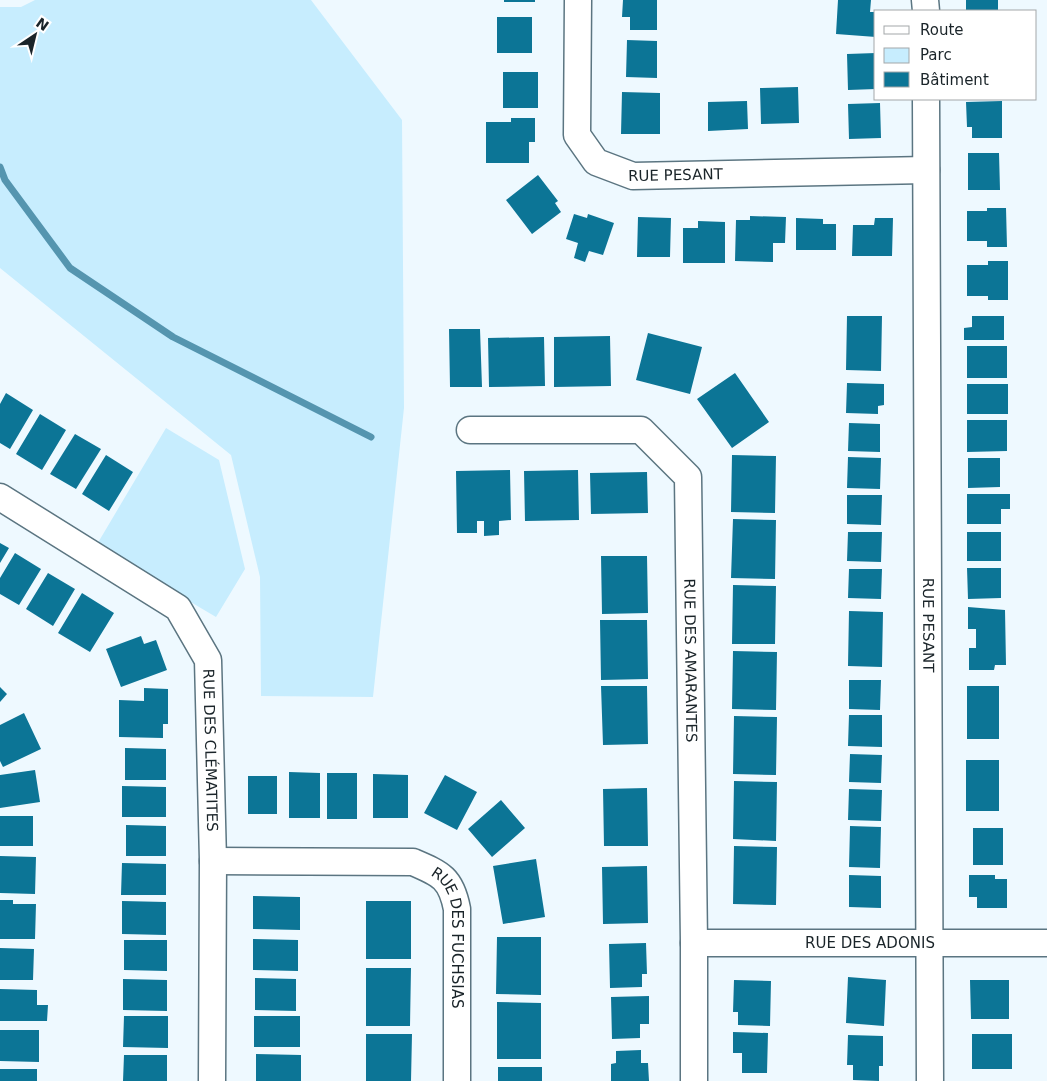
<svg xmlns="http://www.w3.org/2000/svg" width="1047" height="1081" font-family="'DejaVu Sans',sans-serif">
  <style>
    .green { fill: #c7edfe }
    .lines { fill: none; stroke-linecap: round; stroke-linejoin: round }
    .stream { stroke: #5595af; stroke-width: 7 }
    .building { fill: #0c7596 }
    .street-casing { stroke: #5b7581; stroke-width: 29 }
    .street { stroke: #fff; stroke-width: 26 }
    .labels { text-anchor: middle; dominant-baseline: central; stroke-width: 5; stroke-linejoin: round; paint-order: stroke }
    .street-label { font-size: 15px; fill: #1a2429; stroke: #fff }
  </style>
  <rect width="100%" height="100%" fill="#eef9ff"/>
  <!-- green -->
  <path class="green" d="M 35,0 L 311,0 L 402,120 L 404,408 L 373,697 L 261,696 L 260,577 L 231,455 L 0,268 L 0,7 L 21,7 Z
    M 166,428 L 219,460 L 245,569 L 216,617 L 96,546 Z"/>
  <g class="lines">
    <!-- stream -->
    <path class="stream" d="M 0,167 L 5,180 L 70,268 L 173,337 L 371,437"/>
  </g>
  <!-- building -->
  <path class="building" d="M 504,0 L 535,0 L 535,2 L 504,2 Z
    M 623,0 L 657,0 L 657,30 L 630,30 L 630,17 L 622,17 Z
    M 838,0 L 871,0 L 870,12 L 876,12 L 876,37 L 836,34 Z
    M 966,0 L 998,0 L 998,11 L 966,11 Z
    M 497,17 L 532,17 L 532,53 L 497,53 Z
    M 627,40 L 657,41 L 657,78 L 626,77 Z
    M 876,53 L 876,89 L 848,90 L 847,54 Z
    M 503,72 L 538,72 L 538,108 L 503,108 Z
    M 798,87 L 799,123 L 761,124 L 760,88 Z
    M 622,92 L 660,93 L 660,134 L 621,134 Z
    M 747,101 L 748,129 L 708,131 L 708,102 Z
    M 1002,101 L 1002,138 L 972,138 L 972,127 L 967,127 L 966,102 Z
    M 880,103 L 881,138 L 849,139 L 848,104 Z
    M 511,118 L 535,118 L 535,142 L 529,142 L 529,163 L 486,163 L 486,122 L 511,122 Z
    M 968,153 L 999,153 L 1000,190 L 968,190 Z
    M 538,175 L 558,201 L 555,203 L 561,212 L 532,234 L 506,200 Z
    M 987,208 L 1006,208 L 1007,247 L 987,247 L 987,241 L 967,241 L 967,211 L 987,211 Z
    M 574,214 L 587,218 L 588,214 L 614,223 L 603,255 L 589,251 L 585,262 L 574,258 L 578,243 L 566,239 Z
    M 750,216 L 786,217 L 785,243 L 773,243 L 773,262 L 735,261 L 736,220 L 750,220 Z
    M 638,217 L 671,218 L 670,257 L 637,257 Z
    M 796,218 L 823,219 L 823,224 L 836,224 L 836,250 L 796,250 Z
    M 875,218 L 893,218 L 892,256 L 852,256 L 853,225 L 874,225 Z
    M 698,221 L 725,222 L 725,263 L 683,263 L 683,228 L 698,228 Z
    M 988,261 L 1008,261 L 1008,300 L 988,300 L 988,296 L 967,296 L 967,265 L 988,265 Z
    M 847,316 L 882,316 L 881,371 L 846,370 Z
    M 972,316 L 1004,316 L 1004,340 L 964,340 L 964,328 L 972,327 Z
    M 449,329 L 480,329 L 482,387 L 450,387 Z
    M 648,333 L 702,347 L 690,394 L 636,380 Z
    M 610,336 L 611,386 L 554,387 L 554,337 Z
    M 544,337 L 545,386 L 489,387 L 488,338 Z
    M 967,346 L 1007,346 L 1007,378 L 967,378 Z
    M 735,373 L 769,422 L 732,448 L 697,399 Z
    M 847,383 L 884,384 L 884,405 L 878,406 L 878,414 L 846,413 Z
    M 967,384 L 1008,384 L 1008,414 L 967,414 Z
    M 6,393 L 33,410 L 10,449 L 0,443 L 0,404 Z
    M 40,414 L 66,430 L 42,470 L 16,454 Z
    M 967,420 L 1007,420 L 1007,451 L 967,452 Z
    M 849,423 L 880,424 L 880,452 L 848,451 Z
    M 75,434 L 101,449 L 76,489 L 50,474 Z
    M 106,455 L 133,472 L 109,511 L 82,494 Z
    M 732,455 L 776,456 L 775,513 L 731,512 Z
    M 848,457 L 881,458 L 880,489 L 847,488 Z
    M 968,458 L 1000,458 L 1000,487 L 968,488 Z
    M 510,470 L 511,520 L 499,521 L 499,535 L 484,536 L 484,521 L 477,521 L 477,533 L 457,533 L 456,471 Z
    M 578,470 L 579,520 L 525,521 L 524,471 Z
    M 647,472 L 648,513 L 591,514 L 590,473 Z
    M 967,494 L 1010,494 L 1010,509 L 1001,509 L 1001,524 L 967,524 Z
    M 847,495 L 882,495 L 881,525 L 847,524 Z
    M 733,519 L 776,520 L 775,579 L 731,578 Z
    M 848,532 L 882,532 L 881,562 L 847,561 Z
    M 967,532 L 1001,532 L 1001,561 L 967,561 Z
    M 0,543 L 9,548 L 0,563 Z
    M 15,553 L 41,569 L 19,605 L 0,594 L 0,578 Z
    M 601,556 L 647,556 L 648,613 L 602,614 Z
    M 967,568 L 1001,568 L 1001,598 L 968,599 Z
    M 849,569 L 882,569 L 881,599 L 848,598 Z
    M 48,573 L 75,589 L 53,626 L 26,609 Z
    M 733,585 L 776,586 L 775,644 L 732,644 Z
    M 82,593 L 114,613 L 90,652 L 58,633 Z
    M 968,607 L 1005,610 L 1006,665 L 995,665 L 994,670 L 969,670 L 969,648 L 976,648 L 976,629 L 968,629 Z
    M 849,611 L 883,612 L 882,667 L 848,666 Z
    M 600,620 L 647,620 L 648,679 L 601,680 Z
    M 141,636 L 144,644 L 156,640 L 167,670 L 121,687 L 106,649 Z
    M 733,651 L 777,652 L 776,710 L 732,709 Z
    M 849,680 L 881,680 L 880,710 L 849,709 Z
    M 601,686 L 647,686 L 648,744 L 603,745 Z
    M 967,686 L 999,686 L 999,739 L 967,739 Z
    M 0,687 L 7,694 L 0,702 Z
    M 144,688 L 168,689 L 168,724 L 163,724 L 163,738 L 119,737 L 119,700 L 144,701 Z
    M 24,713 L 41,749 L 3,767 L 0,761 L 0,725 Z
    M 849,715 L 882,715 L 882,747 L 848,746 Z
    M 734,716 L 777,717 L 776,775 L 733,774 Z
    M 125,748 L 166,749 L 166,780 L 125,780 Z
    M 850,754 L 882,755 L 881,783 L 849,782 Z
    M 966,760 L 999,760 L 999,811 L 966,811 Z
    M 35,770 L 40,802 L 0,808 L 0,775 Z
    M 289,772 L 320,773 L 320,818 L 289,818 Z
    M 327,773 L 357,773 L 357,819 L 327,819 Z
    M 373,774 L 408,775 L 408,818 L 373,818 Z
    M 445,775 L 477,792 L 457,830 L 424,813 Z
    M 248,776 L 277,776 L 277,814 L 248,814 Z
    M 734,781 L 777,782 L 776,841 L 733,839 Z
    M 122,786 L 166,787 L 166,817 L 122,817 Z
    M 647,788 L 648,846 L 604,846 L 603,789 Z
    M 849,789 L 882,790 L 881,821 L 848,820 Z
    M 501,800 L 525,828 L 492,857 L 468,829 Z
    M 0,816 L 33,816 L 33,846 L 0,846 Z
    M 126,825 L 166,826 L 166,856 L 126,856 Z
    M 850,826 L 881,827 L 880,868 L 849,867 Z
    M 973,828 L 1003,828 L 1003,865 L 973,865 Z
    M 734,846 L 777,847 L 776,905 L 733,904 Z
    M 0,856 L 36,857 L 35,894 L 0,893 Z
    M 536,859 L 545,917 L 503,924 L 493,866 Z
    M 122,863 L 166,864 L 166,895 L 121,895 Z
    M 647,866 L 648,923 L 603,924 L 602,867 Z
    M 849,875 L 881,876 L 881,908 L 849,907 Z
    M 969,875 L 995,875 L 995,879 L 1007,879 L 1007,908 L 977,908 L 977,897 L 969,897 Z
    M 253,896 L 300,897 L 300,930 L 253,929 Z
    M 0,900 L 13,900 L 13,904 L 36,904 L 35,939 L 0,939 Z
    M 122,901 L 166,902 L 166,935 L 122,934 Z
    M 366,901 L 411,901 L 411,959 L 366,959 Z
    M 497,937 L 541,937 L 541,995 L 496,994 Z
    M 253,939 L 298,940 L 298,971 L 253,970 Z
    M 124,940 L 167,940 L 167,971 L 124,970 Z
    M 646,943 L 647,974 L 642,974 L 642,987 L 610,988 L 609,944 Z
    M 0,948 L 34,949 L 33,980 L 0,980 Z
    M 366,968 L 411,968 L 410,1026 L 366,1026 Z
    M 848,977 L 886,980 L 884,1026 L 846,1023 Z
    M 255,978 L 296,979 L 296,1011 L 255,1010 Z
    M 123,979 L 167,980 L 167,1011 L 123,1010 Z
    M 734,980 L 771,981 L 770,1026 L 738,1025 L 738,1012 L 733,1012 Z
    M 970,980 L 1009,980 L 1009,1019 L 971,1019 Z
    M 0,989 L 37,990 L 37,1005 L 48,1005 L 47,1021 L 0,1021 Z
    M 649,996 L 649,1024 L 640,1024 L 640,1038 L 612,1039 L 611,997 Z
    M 497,1002 L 541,1003 L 541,1059 L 497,1059 Z
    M 124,1016 L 168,1016 L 168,1048 L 123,1047 Z
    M 254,1016 L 300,1016 L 300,1047 L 254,1047 Z
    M 0,1030 L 39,1030 L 39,1062 L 0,1061 Z
    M 733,1032 L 768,1033 L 767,1073 L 742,1073 L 742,1053 L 733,1053 Z
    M 366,1034 L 412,1034 L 411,1081 L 366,1081 Z
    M 972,1034 L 1012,1034 L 1012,1069 L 972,1069 Z
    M 848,1035 L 883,1036 L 883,1066 L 879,1066 L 879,1081 L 853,1080 L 853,1065 L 847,1065 Z
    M 641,1050 L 641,1063 L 648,1063 L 649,1081 L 611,1081 L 611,1064 L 616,1063 L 616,1051 Z
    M 256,1054 L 301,1055 L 301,1081 L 256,1081 Z
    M 124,1055 L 167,1055 L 167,1081 L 123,1081 Z
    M 498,1067 L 542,1067 L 542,1081 L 498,1081 Z
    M 0,1069 L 37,1069 L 37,1081 L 0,1081 Z"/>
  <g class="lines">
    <defs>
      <g id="street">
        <path id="s1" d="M 578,0 L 577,135 L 596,162 L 633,176 L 926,170"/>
        <path d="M 925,0 L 926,11"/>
        <path id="s2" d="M 926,99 L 930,1081"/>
        <path id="s3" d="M 470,430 L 641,430 L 688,477 L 694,943 L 694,1081"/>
        <path id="s4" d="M 0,497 L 178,608 L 208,660 L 213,861 L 212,1081"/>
        <path id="s5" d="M 213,861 L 413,862 C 441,874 451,878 457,909 L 457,1081"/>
        <path id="s6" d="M 694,943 L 1047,943"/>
      </g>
    </defs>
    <!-- street casing -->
    <use href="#street" class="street-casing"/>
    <!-- street -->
    <use href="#street" class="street"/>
  </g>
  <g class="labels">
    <!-- street labels -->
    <g class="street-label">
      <text stroke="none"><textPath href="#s1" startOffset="250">RUE PESANT</textPath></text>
      <text stroke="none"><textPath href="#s2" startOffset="526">RUE PESANT</textPath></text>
      <text stroke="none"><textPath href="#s3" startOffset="421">RUE DES AMARANTES</textPath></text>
      <text stroke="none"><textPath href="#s4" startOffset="360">RUE DES CLÉMATITES</textPath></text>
      <text stroke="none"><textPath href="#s5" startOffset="295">RUE DES FUCHSIAS</textPath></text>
      <text stroke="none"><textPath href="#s6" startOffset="176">RUE DES ADONIS</textPath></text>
    </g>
  </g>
  <!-- legend -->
  <rect x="874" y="10" width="162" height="90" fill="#ffffff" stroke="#a3a7a9"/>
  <rect x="884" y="26" width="25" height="8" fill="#ffffff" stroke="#a3a7a9"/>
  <text x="920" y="35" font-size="15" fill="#1a2429">Route</text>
  <rect x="884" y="48" width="25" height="15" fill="#c7edfe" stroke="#a3a7a9"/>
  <text x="920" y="60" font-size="15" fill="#1a2429">Parc</text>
  <rect x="884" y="72" width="25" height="15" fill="#0c7596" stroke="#a3a7a9"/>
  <text x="920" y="85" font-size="15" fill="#1a2429">Bâtiment</text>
  <!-- north arrow -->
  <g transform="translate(35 35) rotate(35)" stroke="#ffffff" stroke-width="4" paint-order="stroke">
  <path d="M0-4L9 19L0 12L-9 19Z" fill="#1a2429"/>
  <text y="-8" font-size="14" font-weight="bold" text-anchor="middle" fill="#1a2429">N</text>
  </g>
</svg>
